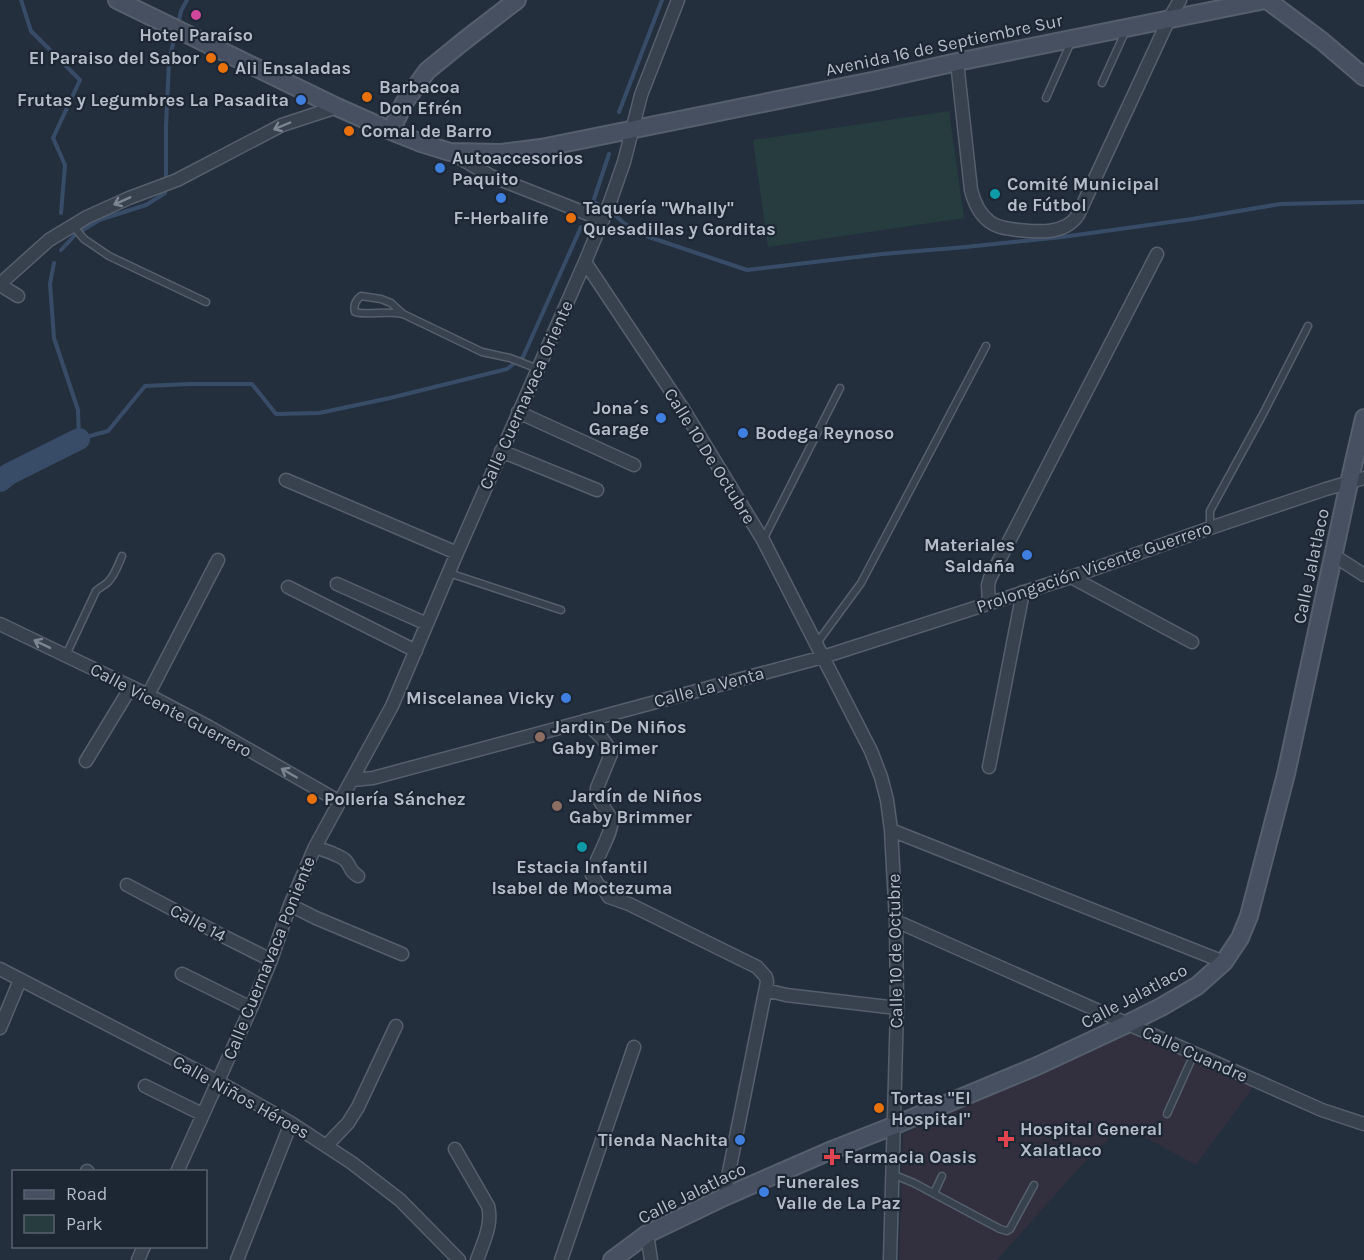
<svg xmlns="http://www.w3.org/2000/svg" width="1364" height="1260" font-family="Karla,sans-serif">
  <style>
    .medical { fill: #32303f }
    .green { fill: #263c3f }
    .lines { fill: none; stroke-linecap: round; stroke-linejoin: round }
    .stream { stroke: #394c67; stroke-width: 4 }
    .river { stroke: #394c67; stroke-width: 22 }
    .service-casing { stroke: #565f6c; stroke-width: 9 }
    .minor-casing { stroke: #565f6c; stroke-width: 15 }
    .secondary-casing { stroke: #565f6c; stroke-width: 20 }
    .service { stroke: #38414e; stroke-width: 6 }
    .minor { stroke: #38414e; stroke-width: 12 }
    .secondary { stroke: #465061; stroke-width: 16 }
    .oneway { stroke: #7c8592 }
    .hotel-dot { fill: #d1479c; stroke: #1d2633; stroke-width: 2 }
    .food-dot { fill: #e8710a; stroke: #1d2633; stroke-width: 2 }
    .shop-dot { fill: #3f7fe0; stroke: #1d2633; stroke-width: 2 }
    .culture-dot { fill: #0f9aa8; stroke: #1d2633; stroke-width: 2 }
    .education-dot { fill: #8d6e63; stroke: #1d2633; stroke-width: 2 }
    .health-dot { fill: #e0444e; stroke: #1d2633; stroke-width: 2 }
    .labels { text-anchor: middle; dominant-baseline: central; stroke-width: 4.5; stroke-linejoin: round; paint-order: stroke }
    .poi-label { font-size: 18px; font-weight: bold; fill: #b4bcc9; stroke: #1d2633; text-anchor: start }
    .street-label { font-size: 18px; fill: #b4bcc9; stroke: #1d2633 }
  </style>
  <rect width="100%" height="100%" fill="#242f3e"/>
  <!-- medical -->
  <path class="medical" d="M 1132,1023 L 1256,1083 L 1196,1165 L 1123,1125 L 1079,1168 L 997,1260 L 899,1260 L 903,1134 L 1102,1042 Z"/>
  <!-- green -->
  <path class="green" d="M 949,111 L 964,218 L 768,247 L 753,140 Z"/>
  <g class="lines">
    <!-- stream -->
    <path class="stream" d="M 21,0 L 31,31 L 80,80 L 53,138 L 65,165 L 61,213
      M 178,25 L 181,11 L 187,0
      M 619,112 L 662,0
      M 166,177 L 166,126 L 169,61 L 175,35
      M 598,204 L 593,202 L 609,154
      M 609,210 L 625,224 L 649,237 L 747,270 L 882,254 L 966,247 L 1062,237 L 1192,219 L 1280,204 L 1364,202
      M 61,250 L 75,235 L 99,220 L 146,205 L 165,193 L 165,192
      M 54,263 L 50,284 L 54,338 L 78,410 L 79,439 L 108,431 L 145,386 L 189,384 L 252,384 L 276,414 L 319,413 L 390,398 L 507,369 L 523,357 L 581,227"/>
    <!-- river -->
    <path class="river" d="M 0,481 L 9,474 L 79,439"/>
    <defs>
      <path id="service" d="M 1102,83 L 1126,30
        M 1046,98 L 1071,42
        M 73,226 L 84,239 L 109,256 L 206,302
        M 403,314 C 386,310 368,316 355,312 C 353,305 356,300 361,296 L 381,299 L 391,303 L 403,314 L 482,352 L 510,358 L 538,369
        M 1210,527 L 1210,511 L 1263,414 L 1308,326
        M 763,540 L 840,388
        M 449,573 L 561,610
        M 817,643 L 861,583 L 986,346
        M 66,655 L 96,591 C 100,587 104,586 108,582 C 115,575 118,565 122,556
        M 1167,1114 L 1194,1054
        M 892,1174 L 914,1183 L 1000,1229 L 1007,1231 L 1010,1229 L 1034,1185
        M 934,1193 L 942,1176"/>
      <path id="minor" d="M 957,62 L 971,190 C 974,202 979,214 990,222 C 998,228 1007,228 1017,230 C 1037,232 1065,235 1078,215 L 1169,19 L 1180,0
        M 451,153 L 491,176 L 603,220
        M 585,262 L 683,409 L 763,540 L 871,751 L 881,777 L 887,800 L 891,830 L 896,921 L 897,1008 L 890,1260
        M 0,284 L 49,240 L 87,217 L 129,198 L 177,180 L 282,125 L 337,107
        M 0,285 L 18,296
        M 518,412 L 634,465
        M 501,451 L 597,490
        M 286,480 L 457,553
        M 1333,555 L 1364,575
        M 1071,577 L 1192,642
        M 337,584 L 427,624
        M 288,587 L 416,651
        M 989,603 L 988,585 L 990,578 L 1157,254
        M 0,624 L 148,695 L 209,727 L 340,802
        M 148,695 L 218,560
        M 584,721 C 594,731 607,740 611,754 L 597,788 L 596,795 L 612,820 C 611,837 596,856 592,875 L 599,886 L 604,889 L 609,897 L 629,904 L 757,967 L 766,977 L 767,982 L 724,1197
        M 86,761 L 131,687
        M 989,767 L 1023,592
        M 352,780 L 373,778 L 823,657 L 1071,577 L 1210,528 L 1326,489 L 1364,478
        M 891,830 L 1224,962
        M 315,847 C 323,850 341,855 346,861 C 352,868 349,871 358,876
        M 127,885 L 223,936 L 271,960
        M 290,905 L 316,918 L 402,954
        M 896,921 L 1322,1110 L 1364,1124
        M 0,969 L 217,1081 L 291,1123 L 352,1163 L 400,1200 L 459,1260
        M 182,974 L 251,1008
        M 766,990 L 786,995 L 897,1008
        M 0,1028 L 20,980
        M 145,1086 L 202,1114
        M 326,1146 L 348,1123 L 358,1107 L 396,1026
        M 455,1149 L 488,1206 C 493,1224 483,1243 477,1260
        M 87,1171 L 88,1172
        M 177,1172 L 251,1008 L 271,960 L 290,905 L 315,847 L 392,706 L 457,553 L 585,262 L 610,202 L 624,162 L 641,95 L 678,0
        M 647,1234 L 651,1260
        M 138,1260 L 144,1246
        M 237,1260 L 291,1123
        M 561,1260 L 634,1047"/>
      <path id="secondary" d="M 117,0 L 337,107 L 391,131 L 421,143 L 450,152 L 501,153 L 541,148 L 877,80 L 957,62 L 1265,0
        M 1267,0 L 1322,41 L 1364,77
        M 391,131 L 404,103 L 427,71 L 465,40 L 517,0
        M 612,1260 L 647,1234 L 724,1197 L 832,1150 L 893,1126 L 1037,1066 L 1127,1024 L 1161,1007 L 1197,986 L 1224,962 L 1240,938 L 1249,916 L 1286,774 L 1349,483 L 1364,418"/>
    </defs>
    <!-- service casing -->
    <use href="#service" class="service-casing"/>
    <!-- minor casing -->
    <use href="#minor" class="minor-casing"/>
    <!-- secondary casing -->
    <use href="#secondary" class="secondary-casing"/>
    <!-- service -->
    <use href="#service" class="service"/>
    <!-- minor -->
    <use href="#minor" class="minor"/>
    <!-- secondary -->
    <use href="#secondary" class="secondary"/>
  </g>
  <!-- one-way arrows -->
  <defs><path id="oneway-shaft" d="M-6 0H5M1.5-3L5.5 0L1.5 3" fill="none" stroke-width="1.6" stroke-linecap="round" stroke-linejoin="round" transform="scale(1.5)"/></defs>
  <g class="oneway">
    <use href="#oneway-shaft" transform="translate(282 126) rotate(157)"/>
    <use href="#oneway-shaft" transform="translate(122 201) rotate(156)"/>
    <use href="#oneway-shaft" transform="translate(42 644) rotate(-154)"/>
    <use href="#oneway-shaft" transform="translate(289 773) rotate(-150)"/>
  </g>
  <!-- markers -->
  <circle class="hotel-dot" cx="196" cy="15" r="6"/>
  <g class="food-dot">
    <circle cx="211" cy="58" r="6"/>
    <circle cx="223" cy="68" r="6"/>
    <circle cx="367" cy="97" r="6"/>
    <circle cx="349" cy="131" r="6"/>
    <circle cx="571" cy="218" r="6"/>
    <circle cx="312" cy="799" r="6"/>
    <circle cx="879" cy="1108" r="6"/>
  </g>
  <g class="shop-dot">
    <circle cx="301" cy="100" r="6"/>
    <circle cx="440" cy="168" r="6"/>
    <circle cx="501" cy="198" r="6"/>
    <circle cx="661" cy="418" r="6"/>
    <circle cx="743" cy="433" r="6"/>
    <circle cx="1027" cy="555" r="6"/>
    <circle cx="566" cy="698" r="6"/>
    <circle cx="740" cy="1140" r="6"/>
    <circle cx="764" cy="1192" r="6"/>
  </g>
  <g class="culture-dot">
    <circle cx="995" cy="194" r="6"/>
    <circle cx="582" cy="847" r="6"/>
  </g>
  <g class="education-dot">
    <circle cx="540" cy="737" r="6"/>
    <circle cx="557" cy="806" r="6"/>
  </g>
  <g class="health-dot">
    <path d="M1003 1130h6v6h6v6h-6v6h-6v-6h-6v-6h6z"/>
    <path d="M829 1148h6v6h6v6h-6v6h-6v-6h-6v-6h6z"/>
  </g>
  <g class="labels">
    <!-- poi labels -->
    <g class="poi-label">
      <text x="196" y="35" text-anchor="middle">Hotel Paraíso</text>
      <text x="199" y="58" text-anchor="end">El Paraiso del Sabor</text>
      <text x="235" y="68">Ali Ensaladas</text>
      <text x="379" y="87">Barbacoa<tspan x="379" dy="21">Don Efrén</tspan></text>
      <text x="289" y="100" text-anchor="end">Frutas y Legumbres La Pasadita</text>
      <text x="361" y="131">Comal de Barro</text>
      <text x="452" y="158">Autoaccesorios<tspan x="452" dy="21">Paquito</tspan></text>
      <text x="1007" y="184">Comité Municipal<tspan x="1007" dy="21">de Fútbol</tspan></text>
      <text x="583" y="208">Taquería "Whally"<tspan x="583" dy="21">Quesadillas y Gorditas</tspan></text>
      <text x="501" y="218" text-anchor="middle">F-Herbalife</text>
      <text x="649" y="408" text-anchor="end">Jona´s<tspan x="649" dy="21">Garage</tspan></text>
      <text x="755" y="433">Bodega Reynoso</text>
      <text x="1015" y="545" text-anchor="end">Materiales<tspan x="1015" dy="21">Saldaña</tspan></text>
      <text x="554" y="698" text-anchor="end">Miscelanea Vicky</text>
      <text x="552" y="727">Jardin De Niños<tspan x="552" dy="21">Gaby Brimer</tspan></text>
      <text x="569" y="796">Jardín de Niños<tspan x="569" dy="21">Gaby Brimmer</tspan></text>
      <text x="324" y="799">Pollería Sánchez</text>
      <text x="582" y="867" text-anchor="middle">Estacia Infantil<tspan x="582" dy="21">Isabel de Moctezuma</tspan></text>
      <text x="891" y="1098">Tortas "El<tspan x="891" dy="21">Hospital"</tspan></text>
      <text x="1020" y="1129">Hospital General<tspan x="1020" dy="21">Xalatlaco</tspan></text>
      <text x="728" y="1140" text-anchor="end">Tienda Nachita</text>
      <text x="844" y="1157">Farmacia Oasis</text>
      <text x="776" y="1182">Funerales<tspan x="776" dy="21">Valle de La Paz</tspan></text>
    </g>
    <!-- street labels -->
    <g class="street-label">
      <text transform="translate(944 45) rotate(-12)">Avenida 16 de Septiembre Sur</text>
      <text transform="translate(526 395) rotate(-66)">Calle Cuernavaca Oriente</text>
      <text transform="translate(710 456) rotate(58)">Calle 10 De Octubre</text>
      <text transform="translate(1311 566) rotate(-78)">Calle Jalatlaco</text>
      <text transform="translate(1094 567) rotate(-19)">Prolongación Vicente Guerrero</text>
      <text transform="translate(709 687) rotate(-15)">Calle La Venta</text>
      <text transform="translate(171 710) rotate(28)">Calle Vicente Guerrero</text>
      <text transform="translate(198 923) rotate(28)">Calle 14</text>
      <text transform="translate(895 951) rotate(-91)">Calle 10 de Octubre</text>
      <text transform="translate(269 958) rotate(-68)">Calle Cuernavaca Poniente</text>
      <text transform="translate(1134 996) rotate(-28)">Calle Jalatlaco</text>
      <text transform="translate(1195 1054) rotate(24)">Calle Cuandre</text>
      <text transform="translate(241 1097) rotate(29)">Calle Niños Héroes</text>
      <text transform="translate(692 1193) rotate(-26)">Calle Jalatlaco</text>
    </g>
  </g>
  <!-- legend -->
  <rect x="12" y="1170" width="195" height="78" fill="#1d2633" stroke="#59626f" stroke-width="1.5"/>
  <rect x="24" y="1190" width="30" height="9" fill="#465061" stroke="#59626f" stroke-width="1.5"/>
  <text x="66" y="1200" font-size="18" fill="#b4bcc9">Road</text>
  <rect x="24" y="1215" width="30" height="18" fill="#263c3f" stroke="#59626f" stroke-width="1.5"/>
  <text x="66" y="1230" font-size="18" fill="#b4bcc9">Park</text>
</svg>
